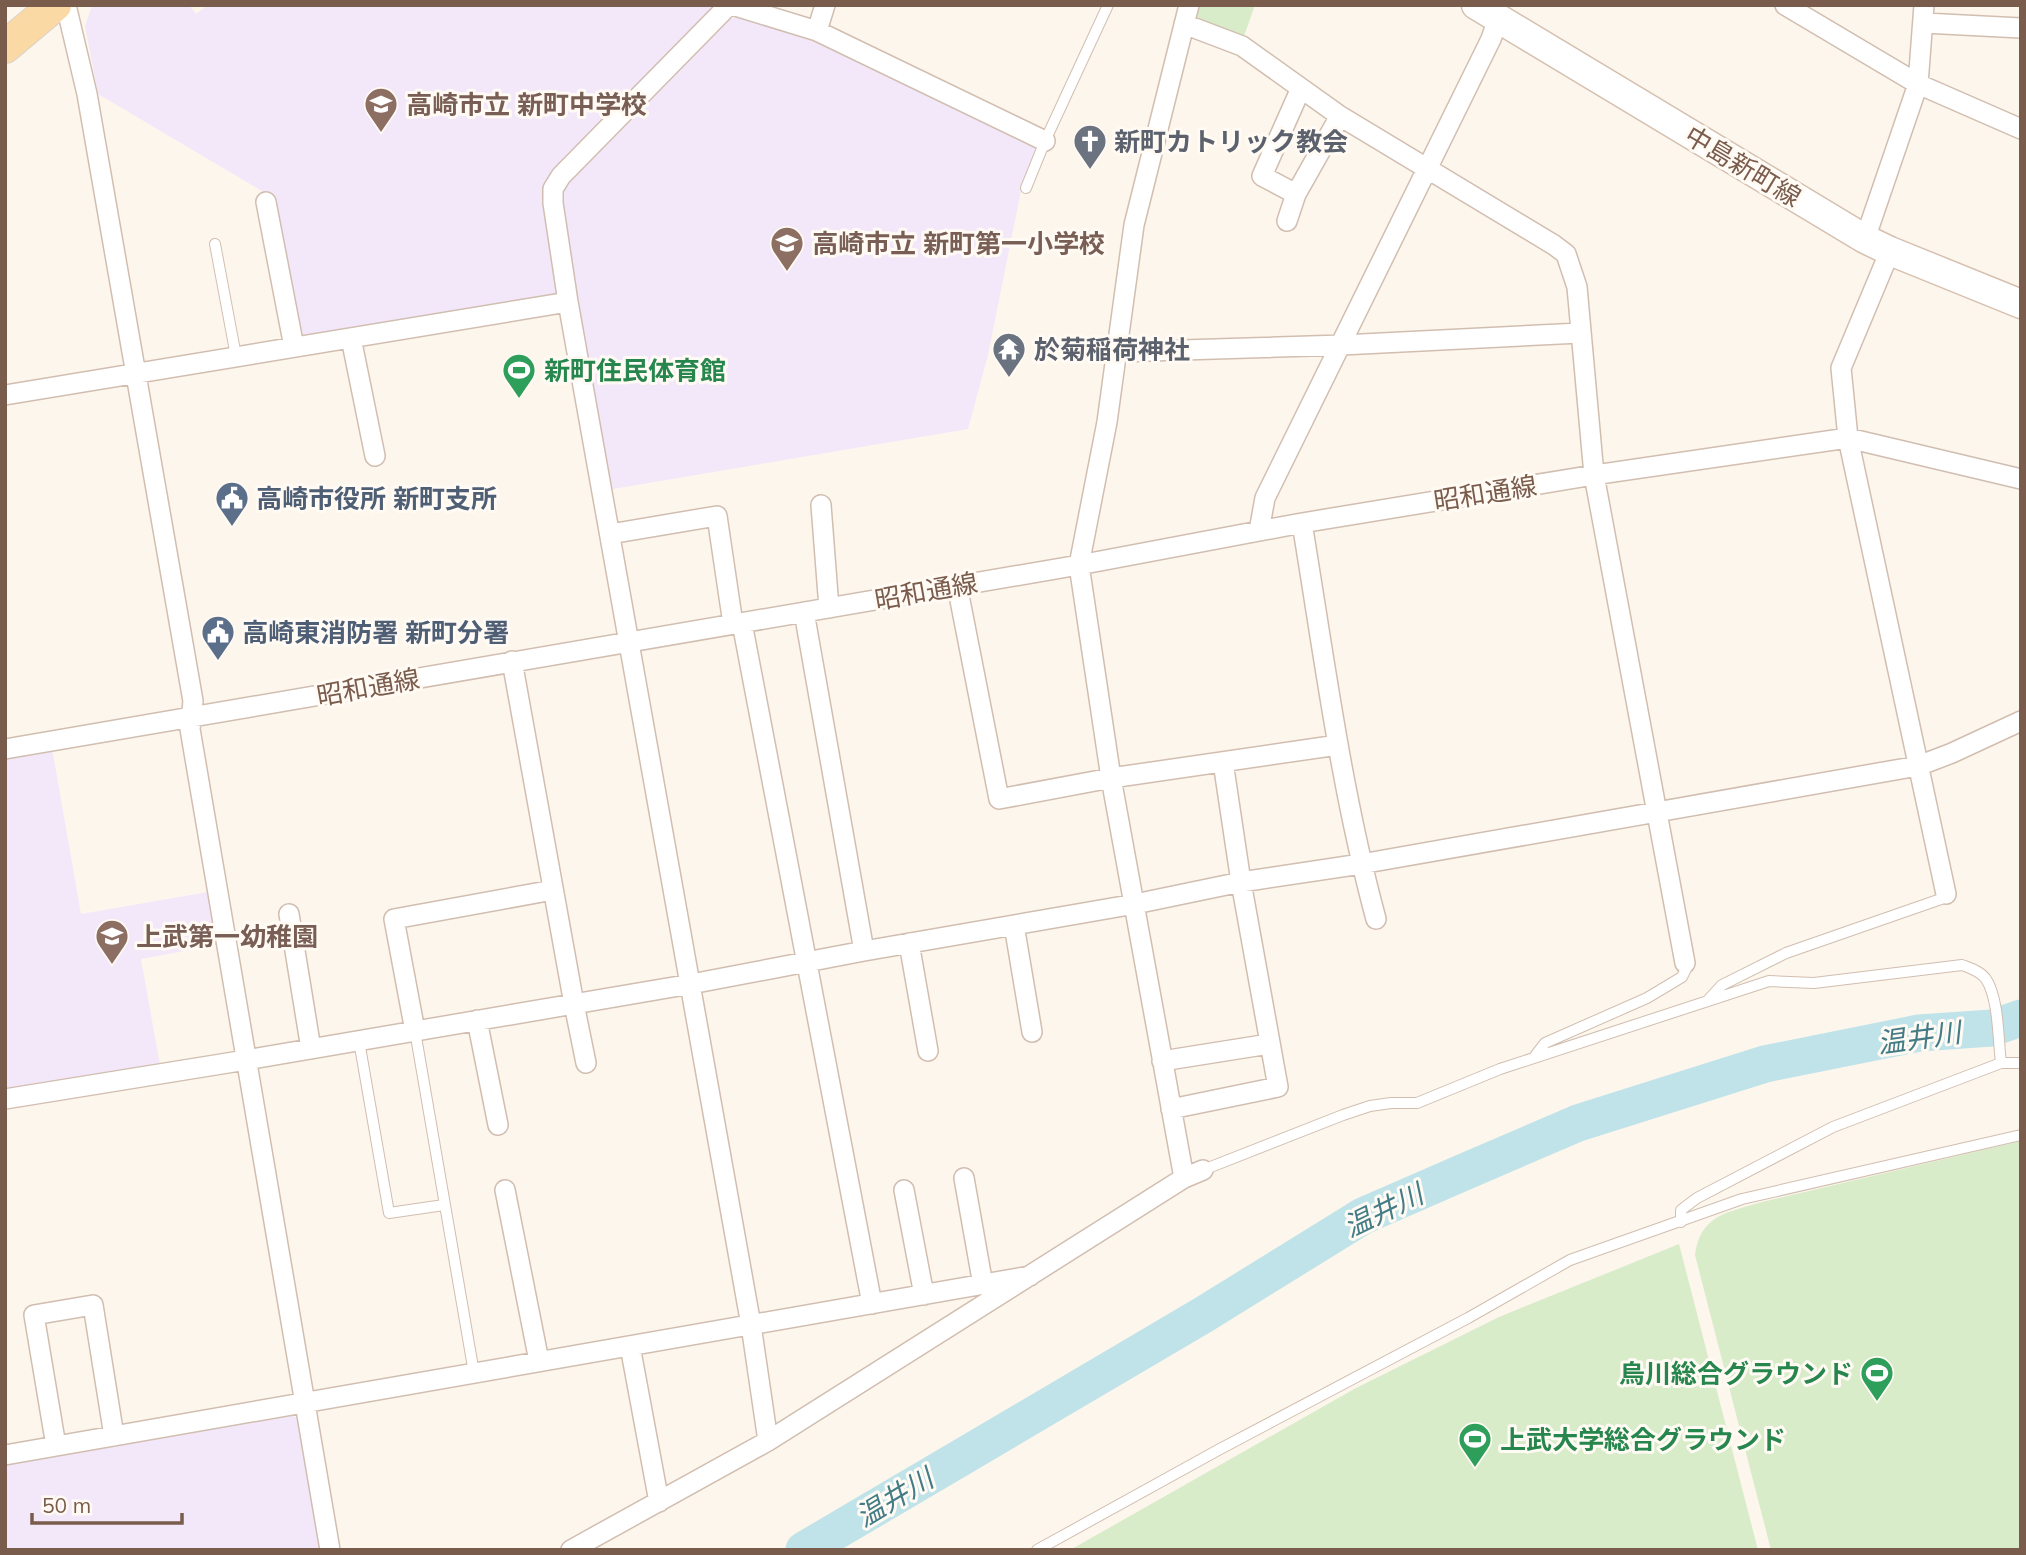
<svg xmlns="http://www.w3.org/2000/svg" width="2026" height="1555" font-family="Mulish,'Noto Sans JP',sans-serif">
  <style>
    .education { fill: #f3e8fa }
    .green { fill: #d8ecc9 }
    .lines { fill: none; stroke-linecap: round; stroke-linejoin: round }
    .river { stroke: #bfe3e8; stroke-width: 37 }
    .lane-casing { stroke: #d1beb0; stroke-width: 12 }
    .street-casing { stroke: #d1beb0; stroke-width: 22 }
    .secondary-casing { stroke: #d6c0b0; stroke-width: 31 }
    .primary-casing { stroke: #dad1cd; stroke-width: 34 }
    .lane { stroke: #fff; stroke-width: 10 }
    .street { stroke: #fff; stroke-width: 19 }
    .secondary { stroke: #fff; stroke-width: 28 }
    .primary { stroke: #fbd9a5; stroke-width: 32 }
    .labels { text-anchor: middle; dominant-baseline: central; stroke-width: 6; stroke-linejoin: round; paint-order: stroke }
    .education-label { font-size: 26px; font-weight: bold; fill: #785e54; stroke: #fffaf3; text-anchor: start }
    .worship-label { font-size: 26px; font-weight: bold; fill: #5b616d; stroke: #fffaf3; text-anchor: start }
    .street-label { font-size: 26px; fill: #7a5c4d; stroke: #fffaf3 }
    .leisure-label { font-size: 26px; font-weight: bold; fill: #27864d; stroke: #fffaf3; text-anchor: start }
    .service-label { font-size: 26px; font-weight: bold; fill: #4e5e75; stroke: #fffaf3; text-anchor: start }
    .water-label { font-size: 28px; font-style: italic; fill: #437c86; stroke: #fffaf3 }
  </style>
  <rect width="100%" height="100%" fill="#fdf6ec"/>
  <!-- education -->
  <path class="education" d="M 92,5 L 189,5 L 196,14 L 208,5 L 721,5 L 558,174 L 563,297 L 296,342 L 272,197 L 98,94 L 85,26 Z
    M 745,15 L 823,38 L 1040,143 L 1022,186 L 988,355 L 968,429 L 607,490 L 557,192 L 726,20 Z
    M 52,748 L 81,914 L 208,892 L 217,945 L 141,959 L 160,1065 L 5,1091 L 5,757 Z
    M 286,1411 L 301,1421 L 322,1550 L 5,1550 L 5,1459 Z"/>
  <!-- green -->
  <path class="green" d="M 1197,5 L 1255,5 L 1242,42 L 1192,22 Z
    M 2021,1141 L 2021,1550 L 1771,1550 L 1695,1255 C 1700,1215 1728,1212 1762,1202 Z
    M 1679,1244 L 1758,1550 L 1070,1550 L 1356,1388 L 1499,1317 Z"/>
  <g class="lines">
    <!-- river -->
    <path class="river" d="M 804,1550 L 1203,1315 L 1363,1216 L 1464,1172 L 1578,1123 L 1765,1064 L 1919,1033 L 1992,1028 L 2021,1018"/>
    <defs>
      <path id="lane" d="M 1026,188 L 1045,141 L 1108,5
        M 215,244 L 236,356
        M 1709,999 L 1722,985 L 1786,953 L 1941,899 L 1946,894
        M 415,1031 L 474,1373
        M 359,1041 L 389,1213 L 444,1205
        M 1535,1056 L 1545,1043 L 1647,998 L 1682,977 L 1686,969 L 1685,963
        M 1203,1170 L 1343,1115 L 1370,1106 L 1391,1103 L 1417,1103 L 1500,1069 L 1769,981 L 1814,983 L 1962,965 C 1970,968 1980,971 1986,979 C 1999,999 1998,1040 2001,1063
        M 1681,1222 L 1681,1210 L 1697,1198 L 1833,1127 L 2001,1063 L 2021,1063
        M 1037,1550 L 1220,1449 L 1468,1318 L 1570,1260 L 1742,1199 L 2021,1135"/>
      <path id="street" d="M 66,5 L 87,94 L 193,701 L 190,729 L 330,1550
        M 729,5 L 561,176 L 553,189 L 553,203 L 568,302 L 751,1325 L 768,1441
        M 732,5 L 817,31 L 1045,141
        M 1785,5 L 1918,84 L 2021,129
        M 1924,23 L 2021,28
        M 1184,24 L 1242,46 L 1340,116 L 1554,245 L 1566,254 L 1577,287 L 1594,475 L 1685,963
        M 817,31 L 825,5
        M 1296,194 L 1262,176 L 1301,88
        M 266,202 L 294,347
        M 1287,221 L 1296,194 L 1340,116
        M 1865,239 L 1918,84 L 1924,5
        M 1890,251 L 1841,368 L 1848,438 L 1946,894
        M 351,338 L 375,456
        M 1118,352 L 1342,345 L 1580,333
        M 5,395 L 568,302
        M 821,505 L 829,608
        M 1302,523 C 1324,656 1341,790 1376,919
        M 1259,531 L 1265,498 L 1491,39 L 1498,19
        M 610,534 L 717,516 L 733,624
        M 957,585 L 999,799 L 1111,778 L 1338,745
        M 804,612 L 864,951
        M 742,623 L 872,1304
        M 512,661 L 574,1004 L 586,1063
        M 5,749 L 1079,565 L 1302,523 L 1594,475 L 1848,438 L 2021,479
        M 289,914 L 311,1049
        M 1014,925 L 1032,1032
        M 909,943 L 928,1051
        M 477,1020 L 498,1125
        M 415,1031 L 394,919 L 553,890
        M 1162,1061 L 1269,1044
        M 5,1099 L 246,1060 L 691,984 L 864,951 L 1135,904 L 1241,882 L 1361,864 L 1918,766 L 1952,753 L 2021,721
        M 1171,1109 L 1278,1087 L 1241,882 L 1223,762
        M 964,1178 L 983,1285
        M 1184,1178 L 1111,778 L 1079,565 L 1107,422 L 1134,225 L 1189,5
        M 505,1190 L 539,1361
        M 904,1190 L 924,1295
        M 630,1346 L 659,1502
        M 56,1446 L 34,1315 L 93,1305 L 114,1436
        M 5,1455 L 1030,1276
        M 571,1550 L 768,1441 L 1184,1178 L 1203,1170"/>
      <path id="secondary" d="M 1476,5 L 1865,239 L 1890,251 L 2021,304"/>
      <path id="primary" d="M 5,47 L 55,5"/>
    </defs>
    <!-- lane casing -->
    <use href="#lane" class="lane-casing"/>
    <!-- street casing -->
    <use href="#street" class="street-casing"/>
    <!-- secondary casing -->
    <use href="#secondary" class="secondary-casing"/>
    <!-- primary casing -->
    <use href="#primary" class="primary-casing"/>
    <!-- lane -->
    <use href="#lane" class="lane"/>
    <!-- street -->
    <use href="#street" class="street"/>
    <!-- secondary -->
    <use href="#secondary" class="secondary"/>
    <!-- primary -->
    <use href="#primary" class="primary"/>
  </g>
  <!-- icons -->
  <defs>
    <symbol id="school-pin" viewBox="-11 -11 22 30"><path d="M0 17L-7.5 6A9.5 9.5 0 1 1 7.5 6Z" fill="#8d6e63" stroke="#fffaf3"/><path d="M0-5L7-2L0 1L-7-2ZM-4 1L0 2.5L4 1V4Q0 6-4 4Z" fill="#fff"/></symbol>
    <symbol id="church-pin" viewBox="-11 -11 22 30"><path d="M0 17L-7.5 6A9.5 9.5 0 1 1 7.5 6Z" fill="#6b7280" stroke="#fffaf3"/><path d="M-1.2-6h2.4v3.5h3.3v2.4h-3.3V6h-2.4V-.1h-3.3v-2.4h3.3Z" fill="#fff"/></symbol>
    <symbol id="temple-pin" viewBox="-11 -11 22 30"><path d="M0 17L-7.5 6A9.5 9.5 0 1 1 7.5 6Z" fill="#6b7280" stroke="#fffaf3"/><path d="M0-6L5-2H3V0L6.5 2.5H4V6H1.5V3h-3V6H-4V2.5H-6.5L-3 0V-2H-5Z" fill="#fff"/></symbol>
    <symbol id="stadium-pin" viewBox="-11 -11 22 30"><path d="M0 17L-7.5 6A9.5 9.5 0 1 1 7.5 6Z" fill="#2e9e5b" stroke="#fffaf3"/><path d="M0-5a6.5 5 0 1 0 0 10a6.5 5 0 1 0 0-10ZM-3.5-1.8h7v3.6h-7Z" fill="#fff"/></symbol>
    <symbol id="civic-pin" viewBox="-11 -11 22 30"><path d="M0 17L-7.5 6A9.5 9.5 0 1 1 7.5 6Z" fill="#5c6f8a" stroke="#fffaf3"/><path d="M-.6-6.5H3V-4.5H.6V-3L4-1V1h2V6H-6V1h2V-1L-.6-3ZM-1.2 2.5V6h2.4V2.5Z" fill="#fff"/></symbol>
  </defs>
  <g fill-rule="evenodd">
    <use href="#school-pin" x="362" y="85" width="38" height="52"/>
    <use href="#church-pin" x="1071" y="122" width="38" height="52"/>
    <use href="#school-pin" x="768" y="224" width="38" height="52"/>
    <use href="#temple-pin" x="990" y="330" width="38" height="52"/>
    <use href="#stadium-pin" x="500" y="351" width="38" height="52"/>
    <use href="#civic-pin" x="213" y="479" width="38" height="52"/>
    <use href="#civic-pin" x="199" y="613" width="38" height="52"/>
    <use href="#school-pin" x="93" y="917" width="38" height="52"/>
    <use href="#stadium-pin" x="1858" y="1354" width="38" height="52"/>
    <use href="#stadium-pin" x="1456" y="1420" width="38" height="52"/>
  </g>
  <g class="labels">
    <!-- education labels -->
    <g class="education-label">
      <text x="406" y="104">高崎市立 新町中学校</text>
      <text x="812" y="243">高崎市立 新町第一小学校</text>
      <text x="136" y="936">上武第一幼稚園</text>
    </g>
    <!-- worship labels -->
    <g class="worship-label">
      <text x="1114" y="141">新町カトリック教会</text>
      <text x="1034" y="349">於菊稲荷神社</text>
    </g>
    <!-- street labels -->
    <g class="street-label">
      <text transform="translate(1743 166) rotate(31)">中島新町線</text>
      <text transform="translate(1485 493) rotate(-9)">昭和通線</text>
      <text transform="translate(926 591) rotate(-10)">昭和通線</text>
      <text transform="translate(368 687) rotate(-10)">昭和通線</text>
    </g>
    <!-- leisure labels -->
    <g class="leisure-label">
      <text x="544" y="370">新町住民体育館</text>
      <text x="1853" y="1373" text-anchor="end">烏川総合グラウンド</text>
      <text x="1500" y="1439">上武大学総合グラウンド</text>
    </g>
    <!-- service labels -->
    <g class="service-label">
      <text x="256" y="498">高崎市役所 新町支所</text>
      <text x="242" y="632">高崎東消防署 新町分署</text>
    </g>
    <!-- water labels -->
    <g class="water-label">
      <text transform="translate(1919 1037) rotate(-8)">温井川</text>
      <text transform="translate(1383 1210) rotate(-26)">温井川</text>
      <text transform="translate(894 1497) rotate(-31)">温井川</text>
    </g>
  </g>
  <!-- border -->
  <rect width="2026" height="1555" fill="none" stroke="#7a5c4d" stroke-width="14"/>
  <!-- scale -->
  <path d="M32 1513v10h150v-10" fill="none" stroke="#7a5c4d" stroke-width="3.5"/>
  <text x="42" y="1513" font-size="21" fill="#7a5c4d" stroke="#fffaf3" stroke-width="5" paint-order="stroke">50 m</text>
</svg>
